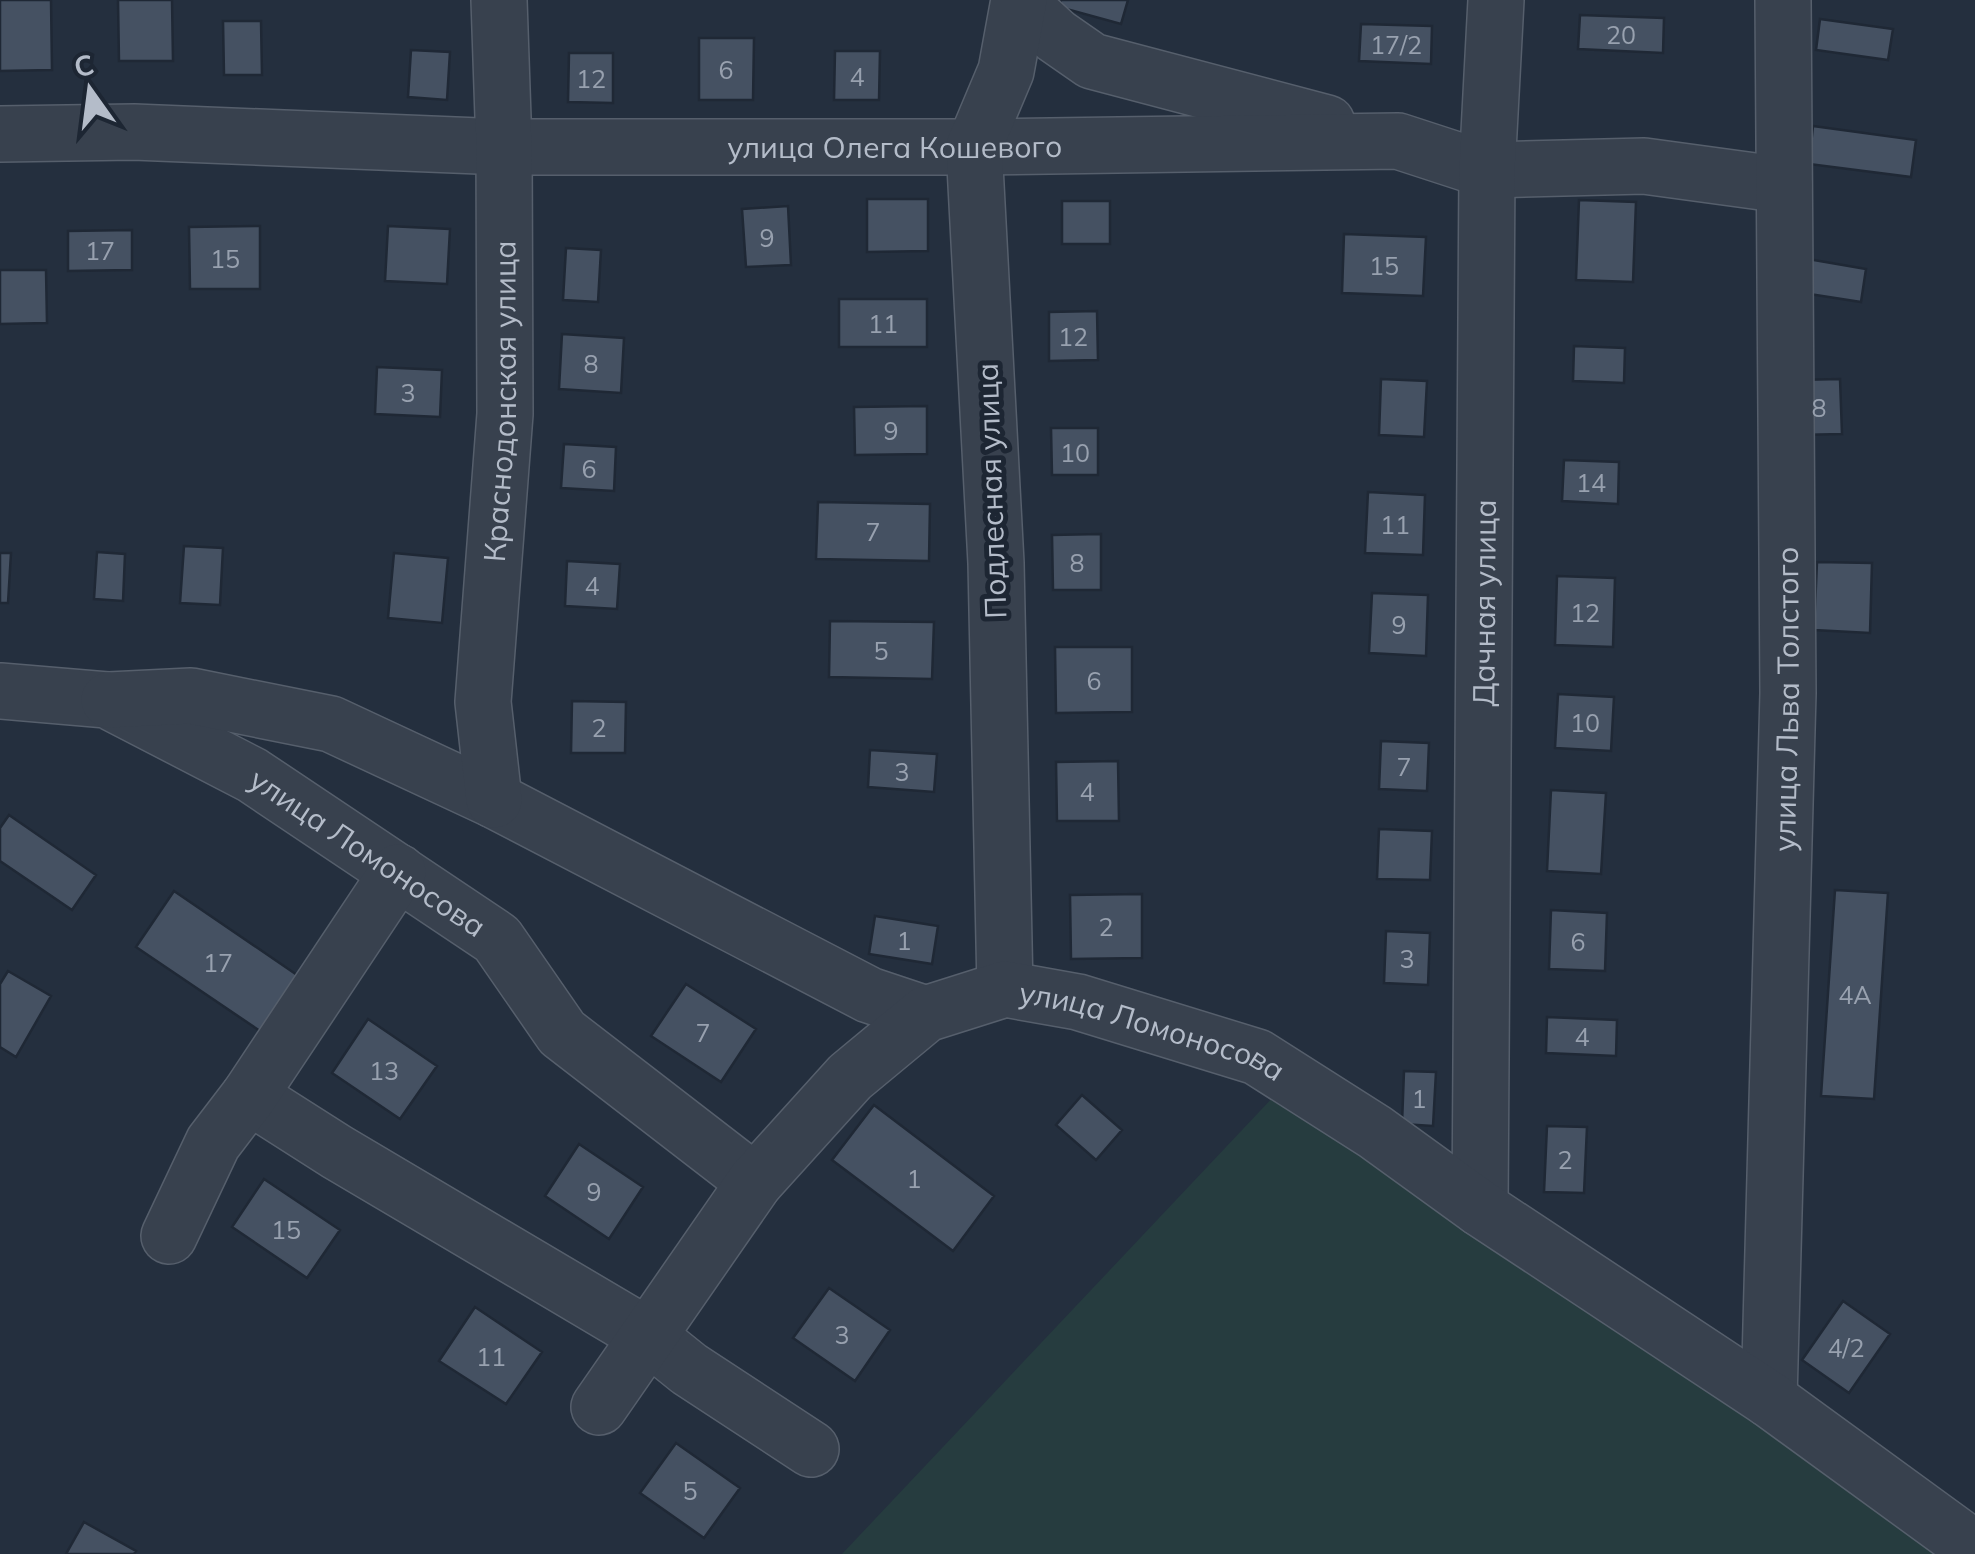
<svg xmlns="http://www.w3.org/2000/svg" width="1975" height="1554" font-family="Mulish,sans-serif">
  <style>
    .green { fill: #263c3f }
    .building { fill: #455162; stroke: #1f2835; stroke-width: 2.5 }
    .lines { fill: none; stroke-linecap: round; stroke-linejoin: round }
    .minor-casing { stroke: #565f6c; stroke-width: 58 }
    .minor { stroke: #38414e; stroke-width: 55 }
    .labels { text-anchor: middle; dominant-baseline: central; stroke-width: 10; stroke-linejoin: round; paint-order: stroke }
    .number-label { font-size: 25px; fill: #98a1af }
    .street-label { font-size: 30px; fill: #b4bcc9; stroke: #1d2633 }
  </style>
  <rect width="100%" height="100%" fill="#242f3e"/>
  <!-- green -->
  <path class="green" d="M 1276,1094 L 1586,1297 L 1938,1554 L 842,1554 Z"/>
  <!-- building -->
  <path class="building" d="M 0,0 L 51,0 L 52,70 L 0,71 Z
    M 118,0 L 172,0 L 173,61 L 119,61 Z
    M 1061,0 L 1128,0 L 1121,24 L 1059,7 Z
    M 1580,15 L 1664,18 L 1663,53 L 1578,49 Z
    M 1820,19 L 1893,29 L 1888,60 L 1816,50 Z
    M 223,21 L 261,21 L 262,75 L 224,75 Z
    M 1361,24 L 1432,26 L 1431,64 L 1359,61 Z
    M 699,38 L 754,38 L 753,100 L 699,100 Z
    M 411,50 L 450,52 L 447,100 L 408,97 Z
    M 835,51 L 880,51 L 879,100 L 834,100 Z
    M 569,53 L 613,53 L 613,103 L 568,102 Z
    M 1813,126 L 1916,140 L 1911,177 L 1809,164 Z
    M 867,199 L 928,199 L 928,251 L 867,252 Z
    M 1579,200 L 1636,202 L 1633,282 L 1576,280 Z
    M 1062,201 L 1110,201 L 1110,244 L 1062,244 Z
    M 788,206 L 791,265 L 746,267 L 742,209 Z
    M 260,226 L 260,289 L 190,289 L 189,227 Z
    M 388,226 L 450,229 L 447,284 L 385,281 Z
    M 132,230 L 132,270 L 68,271 L 68,231 Z
    M 1344,234 L 1426,237 L 1423,296 L 1342,293 Z
    M 566,248 L 601,250 L 598,302 L 563,300 Z
    M 1808,259 L 1866,269 L 1861,302 L 1803,293 Z
    M 0,270 L 46,270 L 47,323 L 0,324 Z
    M 839,299 L 927,299 L 927,347 L 839,347 Z
    M 1097,311 L 1098,360 L 1049,361 L 1049,312 Z
    M 562,334 L 624,338 L 621,393 L 559,389 Z
    M 1574,346 L 1625,348 L 1624,383 L 1573,381 Z
    M 377,367 L 442,370 L 440,417 L 375,414 Z
    M 1381,379 L 1427,381 L 1424,437 L 1379,435 Z
    M 1840,379 L 1842,434 L 1798,435 L 1796,380 Z
    M 927,406 L 927,454 L 855,455 L 854,407 Z
    M 1051,428 L 1098,428 L 1098,475 L 1052,475 Z
    M 564,444 L 616,447 L 614,491 L 561,488 Z
    M 1564,460 L 1619,462 L 1618,504 L 1562,501 Z
    M 1368,492 L 1425,495 L 1423,555 L 1365,553 Z
    M 818,502 L 930,504 L 929,561 L 816,559 Z
    M 1101,534 L 1101,590 L 1053,590 L 1052,535 Z
    M 184,546 L 223,548 L 220,605 L 180,603 Z
    M 97,552 L 125,554 L 123,601 L 94,599 Z
    M 0,553 L 11,553 L 8,603 L 0,603 Z
    M 394,553 L 448,558 L 442,623 L 388,618 Z
    M 567,561 L 620,564 L 617,609 L 565,606 Z
    M 1817,562 L 1872,563 L 1870,633 L 1814,630 Z
    M 1557,576 L 1615,578 L 1613,647 L 1555,645 Z
    M 1372,593 L 1428,595 L 1426,656 L 1369,653 Z
    M 830,621 L 934,622 L 932,679 L 829,677 Z
    M 1055,647 L 1132,647 L 1132,712 L 1056,713 Z
    M 1558,694 L 1614,697 L 1611,751 L 1555,748 Z
    M 572,701 L 626,702 L 625,753 L 571,753 Z
    M 1381,741 L 1429,743 L 1427,791 L 1379,789 Z
    M 870,750 L 937,754 L 934,792 L 868,787 Z
    M 1118,761 L 1119,821 L 1057,821 L 1056,762 Z
    M 1551,790 L 1606,793 L 1601,874 L 1547,871 Z
    M 9,815 L 96,875 L 72,910 L 0,861 L 0,828 Z
    M 1379,829 L 1432,831 L 1430,880 L 1377,879 Z
    M 1835,890 L 1888,893 L 1874,1099 L 1821,1096 Z
    M 174,891 L 300,977 L 263,1033 L 136,947 Z
    M 1142,894 L 1142,958 L 1071,959 L 1070,895 Z
    M 1551,910 L 1607,913 L 1605,971 L 1549,969 Z
    M 875,916 L 938,926 L 932,964 L 869,954 Z
    M 1386,931 L 1430,933 L 1428,985 L 1384,983 Z
    M 8,971 L 51,996 L 16,1057 L 0,1047 L 0,984 Z
    M 686,984 L 756,1029 L 721,1082 L 651,1036 Z
    M 1547,1017 L 1617,1020 L 1616,1056 L 1546,1053 Z
    M 368,1019 L 437,1066 L 400,1119 L 332,1073 Z
    M 1404,1071 L 1436,1072 L 1433,1126 L 1402,1124 Z
    M 1082,1095 L 1122,1130 L 1096,1160 L 1056,1125 Z
    M 874,1105 L 994,1196 L 953,1251 L 832,1160 Z
    M 1547,1126 L 1587,1127 L 1584,1193 L 1544,1192 Z
    M 579,1144 L 643,1187 L 609,1239 L 545,1196 Z
    M 264,1179 L 340,1230 L 307,1278 L 232,1227 Z
    M 829,1288 L 890,1330 L 855,1381 L 793,1338 Z
    M 1843,1301 L 1890,1334 L 1849,1393 L 1802,1360 Z
    M 475,1307 L 542,1352 L 506,1404 L 439,1361 Z
    M 676,1443 L 740,1488 L 704,1538 L 640,1493 Z
    M 84,1522 L 136,1551 L 134,1554 L 66,1554 Z"/>
  <g class="lines">
    <defs>
      <g id="minor">
        <path d="M 1019,2 L 1056,36 L 1092,61 L 1327,123"/>
        <path id="s1" d="M 0,134 L 134,132 L 504,147 L 974,147 L 1398,141 L 1487,170 L 1644,166 L 1784,185"/>
        <path id="s2" d="M 0,691 L 107,700 L 252,775 L 497,939 L 562,1033 L 755,1182"/>
        <path d="M 109,700 L 191,696 L 331,724 L 494,800 L 869,995 L 926,1014"/>
        <path id="s3" d="M 494,800 L 483,702 L 505,414 L 504,147 L 499,0"/>
        <path d="M 1005,989 L 996,563 L 974,147 L 1006,71 L 1019,0"/>
        <path d="M 249,1096 L 337,1152 L 648,1336 L 689,1369 L 811,1449"/>
        <path id="s4" d="M 1480,1208 L 1487,170 L 1496,0"/>
        <path d="M 169,1236 L 213,1143 L 249,1096 L 398,872"/>
        <path id="s5" d="M 1769,1399 L 1788,693 L 1783,0"/>
        <path id="s6" d="M 599,1407 L 755,1182 L 850,1077 L 926,1014 L 1005,989 L 1078,1002 L 1257,1057 L 1375,1132 L 1480,1208 L 1769,1399 L 1975,1549"/>
      </g>
    </defs>
    <!-- minor casing -->
    <use href="#minor" class="minor-casing"/>
    <!-- minor -->
    <use href="#minor" class="minor"/>
  </g>
  <g class="labels">
    <!-- number labels -->
    <g class="number-label">
      <text x="1621" y="34">20</text>
      <text x="1396" y="44">17/2</text>
      <text x="726" y="69">6</text>
      <text x="857" y="76">4</text>
      <text x="591" y="78">12</text>
      <text x="767" y="237">9</text>
      <text x="100" y="250">17</text>
      <text x="225" y="258">15</text>
      <text x="1384" y="265">15</text>
      <text x="883" y="323">11</text>
      <text x="1073" y="336">12</text>
      <text x="591" y="363">8</text>
      <text x="408" y="392">3</text>
      <text x="1819" y="407">8</text>
      <text x="891" y="430">9</text>
      <text x="1075" y="452">10</text>
      <text x="589" y="468">6</text>
      <text x="1591" y="482">14</text>
      <text x="1395" y="524">11</text>
      <text x="873" y="531">7</text>
      <text x="1077" y="562">8</text>
      <text x="592" y="585">4</text>
      <text x="1585" y="612">12</text>
      <text x="1399" y="624">9</text>
      <text x="881" y="650">5</text>
      <text x="1094" y="680">6</text>
      <text x="1585" y="722">10</text>
      <text x="599" y="727">2</text>
      <text x="1404" y="766">7</text>
      <text x="902" y="771">3</text>
      <text x="1087" y="791">4</text>
      <text x="1106" y="926">2</text>
      <text x="904" y="940">1</text>
      <text x="1578" y="941">6</text>
      <text x="1407" y="958">3</text>
      <text x="218" y="962">17</text>
      <text x="1855" y="994">4А</text>
      <text x="703" y="1032">7</text>
      <text x="1582" y="1036">4</text>
      <text x="384" y="1070">13</text>
      <text x="1419" y="1098">1</text>
      <text x="1565" y="1159">2</text>
      <text x="914" y="1178">1</text>
      <text x="594" y="1191">9</text>
      <text x="286" y="1229">15</text>
      <text x="842" y="1334">3</text>
      <text x="1846" y="1347">4/2</text>
      <text x="491" y="1356">11</text>
      <text x="690" y="1490">5</text>
    </g>
    <!-- street labels -->
    <g class="street-label">
      <text stroke="none"><textPath href="#s1" startOffset="895">улица Олега Кошевого</textPath></text>
      <text stroke="none"><textPath href="#s3" startOffset="400">Краснодонская улица</textPath></text>
      <text transform="translate(991 491) rotate(-92)">Подлесная улица</text>
      <text stroke="none"><textPath href="#s4" startOffset="605">Дачная улица</textPath></text>
      <text stroke="none"><textPath href="#s5" startOffset="700">улица Льва Толстого</textPath></text>
      <text stroke="none"><textPath href="#s2" startOffset="410">улица Ломоносова</textPath></text>
      <text stroke="none"><textPath href="#s6" startOffset="750">улица Ломоносова</textPath></text>
    </g>
  </g>
  <!-- north arrow -->
  <g transform="translate(90 90) rotate(346)" stroke="#1d2633" stroke-width="8" paint-order="stroke">
  <path d="M0-8L18 38L0 25L-18 38Z" fill="#b4bcc9"/>
  <text y="-15" font-size="28" font-weight="bold" text-anchor="middle" fill="#b4bcc9">С</text>
  </g>
</svg>
